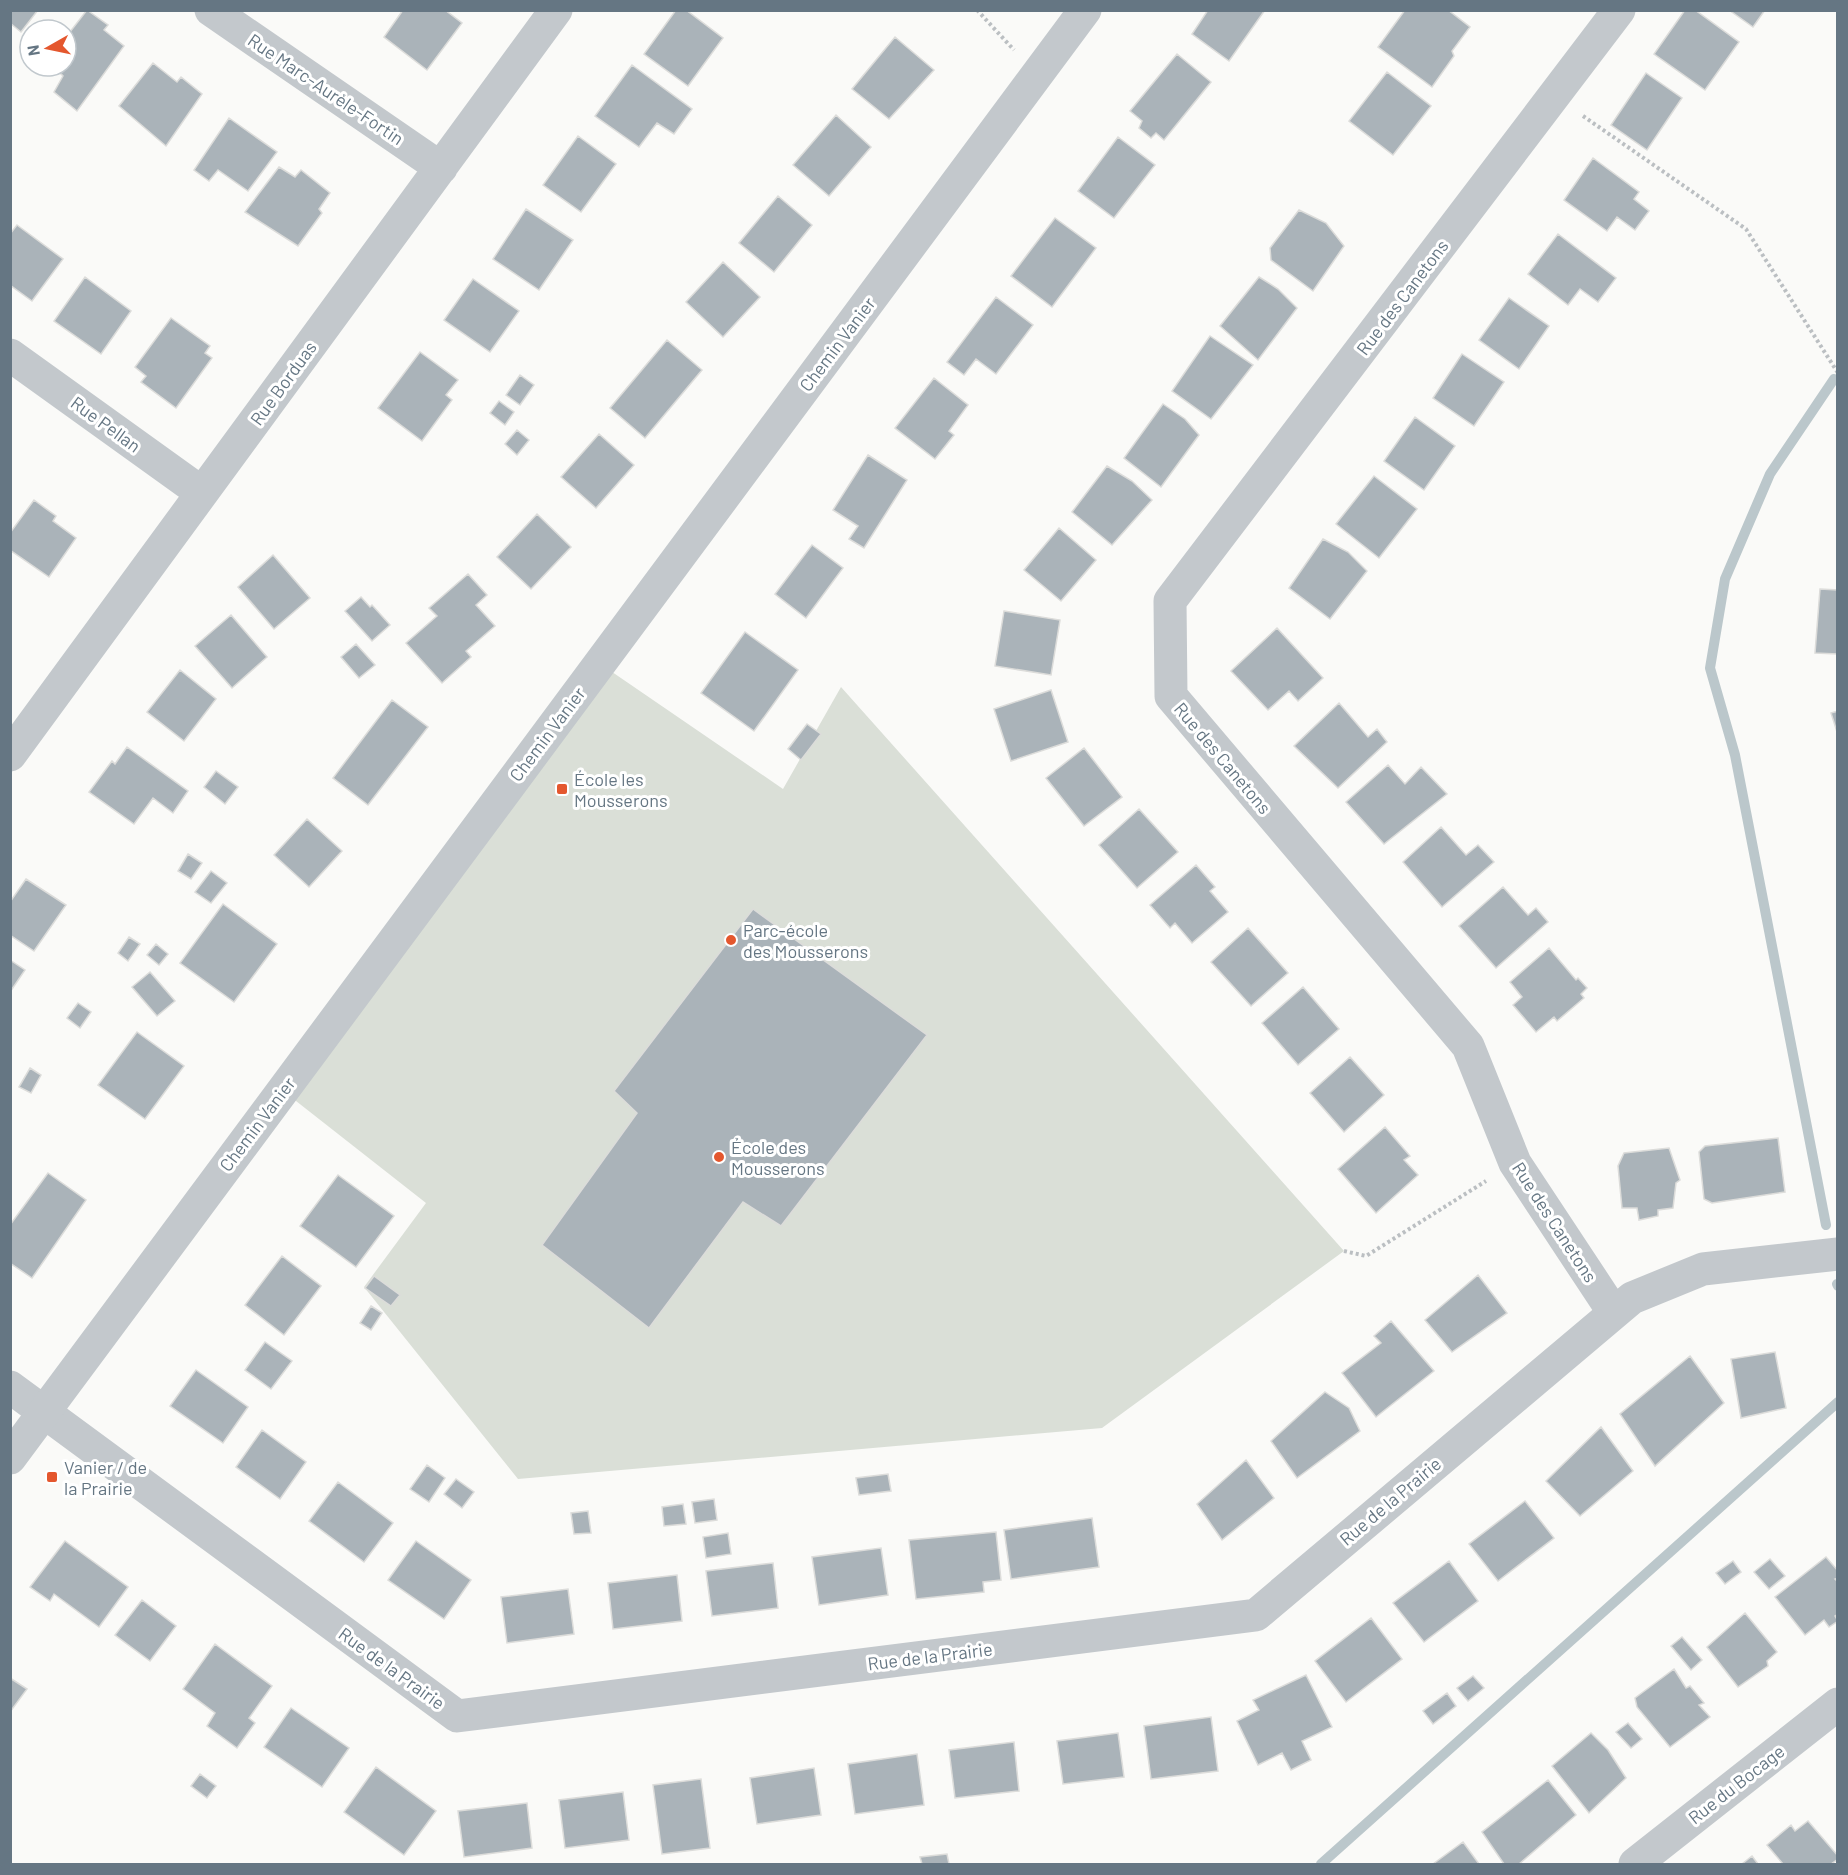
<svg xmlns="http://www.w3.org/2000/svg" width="1848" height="1875" font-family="Barlow,sans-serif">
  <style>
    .green { fill: #dadfd7 }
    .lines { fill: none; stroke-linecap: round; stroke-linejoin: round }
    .stream { stroke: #bbc7cb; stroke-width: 10 }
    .building { fill: #aab3b9; stroke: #dcdcda; stroke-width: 1.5 }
    .path { stroke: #bbbfc2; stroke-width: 4; stroke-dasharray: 3 3; stroke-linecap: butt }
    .minor { stroke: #c3c8cc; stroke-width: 33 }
    .tertiary { stroke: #c3c8cc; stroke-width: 33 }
    .poi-dot { fill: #e4572e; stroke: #fff; stroke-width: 2 }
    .labels { text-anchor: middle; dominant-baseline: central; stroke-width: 6; stroke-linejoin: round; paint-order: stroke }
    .street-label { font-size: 18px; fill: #657683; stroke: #fff }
    .poi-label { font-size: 18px; fill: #657683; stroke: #fff; text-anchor: start }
  </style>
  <rect width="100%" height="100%" fill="#fafaf8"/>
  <!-- green -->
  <path class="green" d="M 599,663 L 783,789 L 841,687 L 1344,1251 L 1102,1428 L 518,1479 L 364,1287 L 426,1203 L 282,1090 Z"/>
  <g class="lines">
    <!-- stream -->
    <path class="stream" d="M 1826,1225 L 1735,755 L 1710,668 L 1725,579 L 1770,474 L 1834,379
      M 1837,1284 L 1838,1286
      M 1321,1864 L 1838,1402"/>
  </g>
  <!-- building -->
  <path class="building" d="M 10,10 L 38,10 L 21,32 L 10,23 Z
    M 87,10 L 108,25 L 104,30 L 124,46 L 77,111 L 54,92 L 63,76 L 53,66 L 66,66 L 66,37 Z
    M 403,10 L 445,10 L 462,23 L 427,70 L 384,37 Z
    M 676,10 L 686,10 L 723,38 L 688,86 L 644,54 Z
    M 1208,10 L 1265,10 L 1229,61 L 1192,34 Z
    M 1405,10 L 1448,10 L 1470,27 L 1452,51 L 1454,56 L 1432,87 L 1378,47 Z
    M 1685,10 L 1695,10 L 1739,42 L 1705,90 L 1654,54 Z
    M 1729,10 L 1765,10 L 1753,27 Z
    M 895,37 L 934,70 L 889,119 L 852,89 Z
    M 1177,54 L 1211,82 L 1164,140 L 1156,133 L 1151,138 L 1139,128 L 1142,121 L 1130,111 Z
    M 153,63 L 177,82 L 181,77 L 202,94 L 166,146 L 119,106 Z
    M 632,65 L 692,109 L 674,134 L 657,123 L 639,147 L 595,116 Z
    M 1387,72 L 1431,106 L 1393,155 L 1349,121 Z
    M 1646,73 L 1682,98 L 1647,150 L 1611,125 Z
    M 836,115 L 871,147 L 829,196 L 793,165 Z
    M 229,118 L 277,152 L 248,191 L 218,170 L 209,181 L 194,170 Z
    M 578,136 L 616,164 L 581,212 L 543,185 Z
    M 1118,137 L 1155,165 L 1114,218 L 1078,191 Z
    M 1593,158 L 1639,192 L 1634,199 L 1649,211 L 1635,230 L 1617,217 L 1607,231 L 1564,200 Z
    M 279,167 L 295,177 L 301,170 L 330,193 L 319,209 L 322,213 L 298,246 L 245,212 Z
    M 778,196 L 812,225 L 774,272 L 739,243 Z
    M 526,209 L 573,240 L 539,290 L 493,259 Z
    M 1299,210 L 1326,223 L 1344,246 L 1313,291 L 1271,260 L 1270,248 Z
    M 1055,218 L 1096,248 L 1052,307 L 1011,276 Z
    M 17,225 L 63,259 L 32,301 L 10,285 L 10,234 Z
    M 1558,234 L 1616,278 L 1598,302 L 1580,289 L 1568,305 L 1528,274 Z
    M 723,262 L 760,297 L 723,337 L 686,302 Z
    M 85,277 L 131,311 L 101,354 L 54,321 Z
    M 1259,277 L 1278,289 L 1297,308 L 1258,360 L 1220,326 Z
    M 473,279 L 519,311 L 490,352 L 444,320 Z
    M 996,297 L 1033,325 L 996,374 L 976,359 L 964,375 L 947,362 Z
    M 1509,298 L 1549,326 L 1519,369 L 1479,340 Z
    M 171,318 L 210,346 L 205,353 L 212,358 L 176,408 L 141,382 L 146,376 L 135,367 Z
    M 1210,336 L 1253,365 L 1211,419 L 1172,391 Z
    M 667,340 L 702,370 L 645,438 L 610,408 Z
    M 420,352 L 458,380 L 446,395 L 452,400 L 422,441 L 378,408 Z
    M 1462,354 L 1504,382 L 1474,426 L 1433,398 Z
    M 520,375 L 534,385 L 520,405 L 506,395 Z
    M 934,378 L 968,405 L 949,431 L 954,435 L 935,459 L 895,428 Z
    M 499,401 L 514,412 L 505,425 L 490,413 Z
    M 1163,404 L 1185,419 L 1199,435 L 1161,487 L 1124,458 Z
    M 1415,417 L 1455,446 L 1424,490 L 1384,461 Z
    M 517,430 L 529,440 L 517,455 L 505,444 Z
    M 599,434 L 634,465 L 596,508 L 561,477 Z
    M 868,455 L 907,480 L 864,548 L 849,539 L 858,526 L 833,510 Z
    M 1107,466 L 1132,481 L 1152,500 L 1112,545 L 1072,512 Z
    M 1374,476 L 1417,509 L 1379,558 L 1336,524 Z
    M 34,500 L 56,516 L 53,521 L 76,538 L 49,577 L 10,550 L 10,533 Z
    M 537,514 L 571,547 L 531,589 L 497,557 Z
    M 1059,528 L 1096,560 L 1061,601 L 1024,570 Z
    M 1323,539 L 1348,552 L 1367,571 L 1330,619 L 1289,588 Z
    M 812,545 L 843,568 L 806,618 L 775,594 Z
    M 273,555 L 310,598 L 274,629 L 238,587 Z
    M 468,574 L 487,595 L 476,605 L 495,626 L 466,651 L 471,657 L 442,683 L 406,643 L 437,616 L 429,608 Z
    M 1820,589 L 1838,590 L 1838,654 L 1815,653 Z
    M 361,597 L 370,607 L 372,605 L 390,625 L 372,641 L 345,611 Z
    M 1004,611 L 1060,620 L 1051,675 L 995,666 Z
    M 231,615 L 267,657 L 232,688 L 195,646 Z
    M 1277,628 L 1323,678 L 1298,701 L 1289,691 L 1268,710 L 1231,671 Z
    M 745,632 L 798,670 L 754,731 L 701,693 Z
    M 356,644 L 375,665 L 359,678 L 341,657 Z
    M 180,670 L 216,699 L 184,741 L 147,712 Z
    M 1051,690 L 1068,742 L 1011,761 L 994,709 Z
    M 392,700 L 428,727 L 368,805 L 333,778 Z
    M 1339,703 L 1368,737 L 1377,729 L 1387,742 L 1338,788 L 1294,746 Z
    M 1838,711 L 1838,735 L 1831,713 Z
    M 807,724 L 821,734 L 801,760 L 788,749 Z
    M 127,747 L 188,791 L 173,813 L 153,798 L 134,824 L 89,792 L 112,761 L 115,764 Z
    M 1084,748 L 1122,797 L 1084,826 L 1046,778 Z
    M 1388,765 L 1405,784 L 1421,767 L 1447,794 L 1384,844 L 1346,802 Z
    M 216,771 L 238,787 L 225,804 L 204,787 Z
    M 1139,809 L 1178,852 L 1137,888 L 1099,845 Z
    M 307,819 L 342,851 L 309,887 L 274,855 Z
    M 1441,827 L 1466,855 L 1478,845 L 1494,862 L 1442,907 L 1403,862 Z
    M 188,854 L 202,863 L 191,879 L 178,871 Z
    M 1196,865 L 1215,887 L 1210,891 L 1228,912 L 1192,943 L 1175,923 L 1170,928 L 1150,905 Z
    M 211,871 L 227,883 L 211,903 L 195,892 Z
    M 26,879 L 66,905 L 34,951 L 10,935 L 10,902 Z
    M 1503,887 L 1528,915 L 1536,908 L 1548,922 L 1496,968 L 1459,926 Z
    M 223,904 L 277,944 L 234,1002 L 180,963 Z
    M 753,909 L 927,1035 L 781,1226 L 743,1202 L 649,1328 L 542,1245 L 637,1113 L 614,1091 Z
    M 1248,928 L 1288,973 L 1251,1006 L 1211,962 Z
    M 129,937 L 140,944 L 128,961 L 118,953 Z
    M 156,944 L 168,954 L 159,965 L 147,955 Z
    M 1549,948 L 1576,980 L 1578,978 L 1587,988 L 1581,994 L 1584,998 L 1557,1021 L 1554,1017 L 1536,1032 L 1513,1005 L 1522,997 L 1510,982 Z
    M 10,960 L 25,970 L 10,992 Z
    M 150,972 L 175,1001 L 157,1016 L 132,987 Z
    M 1303,987 L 1339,1029 L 1298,1065 L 1262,1023 Z
    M 78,1003 L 91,1012 L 80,1028 L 67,1018 Z
    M 137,1032 L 184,1066 L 145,1119 L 98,1085 Z
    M 1350,1057 L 1384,1095 L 1344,1132 L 1310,1093 Z
    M 30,1068 L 41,1075 L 31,1093 L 19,1087 Z
    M 1385,1127 L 1410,1156 L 1404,1160 L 1418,1175 L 1376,1213 L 1338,1169 Z
    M 1778,1138 L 1785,1192 L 1712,1203 L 1704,1199 L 1699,1152 L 1705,1146 Z
    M 1669,1148 L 1680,1180 L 1676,1183 L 1673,1208 L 1658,1210 L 1658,1216 L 1639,1220 L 1637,1208 L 1622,1208 L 1618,1166 L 1624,1153 Z
    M 48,1173 L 86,1200 L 32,1278 L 10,1263 L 10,1225 Z
    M 338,1175 L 394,1216 L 356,1267 L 300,1226 Z
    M 282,1256 L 321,1286 L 284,1335 L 245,1305 Z
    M 1478,1275 L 1507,1313 L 1452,1352 L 1425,1320 Z
    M 374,1276 L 400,1295 L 391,1306 L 365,1288 Z
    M 371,1306 L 382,1313 L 371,1330 L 360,1323 Z
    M 1391,1321 L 1434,1371 L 1376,1417 L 1342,1373 L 1381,1343 L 1374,1336 Z
    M 265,1342 L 292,1361 L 271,1389 L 245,1370 Z
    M 1775,1352 L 1786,1408 L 1741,1418 L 1731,1359 Z
    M 1690,1356 L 1724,1403 L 1655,1466 L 1620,1414 Z
    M 196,1370 L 248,1407 L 223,1443 L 170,1406 Z
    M 1325,1392 L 1349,1408 L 1360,1431 L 1297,1478 L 1271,1441 Z
    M 1601,1427 L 1633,1471 L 1580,1516 L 1546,1481 Z
    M 262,1430 L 306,1462 L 280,1499 L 236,1467 Z
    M 1246,1460 L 1274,1498 L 1222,1540 L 1197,1504 Z
    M 427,1465 L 445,1478 L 429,1502 L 410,1489 Z
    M 888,1474 L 891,1491 L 859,1495 L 856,1478 Z
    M 456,1479 L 474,1492 L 462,1508 L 444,1494 Z
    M 338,1482 L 393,1523 L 364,1562 L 309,1521 Z
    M 714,1499 L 717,1520 L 695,1523 L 692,1502 Z
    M 1525,1501 L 1554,1538 L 1498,1581 L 1469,1544 Z
    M 683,1504 L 686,1524 L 664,1526 L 662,1507 Z
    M 588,1511 L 591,1533 L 574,1534 L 571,1513 Z
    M 1092,1518 L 1099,1567 L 1011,1579 L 1004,1530 Z
    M 996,1532 L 1001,1580 L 983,1582 L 984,1592 L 916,1599 L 909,1540 Z
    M 728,1533 L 731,1554 L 706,1558 L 703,1537 Z
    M 65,1541 L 128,1587 L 99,1627 L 54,1594 L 50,1601 L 30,1587 Z
    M 416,1541 L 471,1580 L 444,1619 L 388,1580 Z
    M 881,1548 L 888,1595 L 819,1605 L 812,1557 Z
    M 1826,1557 L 1838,1571 L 1838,1578 L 1835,1579 L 1838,1582 L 1838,1614 L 1835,1616 L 1838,1621 L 1829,1627 L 1824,1620 L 1805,1635 L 1775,1597 Z
    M 1770,1559 L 1785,1576 L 1769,1589 L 1754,1572 Z
    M 1449,1561 L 1478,1601 L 1424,1642 L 1393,1603 Z
    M 1733,1561 L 1741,1572 L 1725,1584 L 1716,1573 Z
    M 773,1563 L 778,1608 L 712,1616 L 706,1571 Z
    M 677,1575 L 682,1621 L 613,1629 L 608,1583 Z
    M 568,1589 L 574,1634 L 507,1643 L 501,1597 Z
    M 142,1600 L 176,1626 L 150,1661 L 115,1635 Z
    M 1745,1613 L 1777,1652 L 1767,1661 L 1768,1666 L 1738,1687 L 1707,1647 Z
    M 1371,1618 L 1402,1659 L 1346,1702 L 1315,1661 Z
    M 1682,1637 L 1702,1660 L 1691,1670 L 1671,1646 Z
    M 215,1644 L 272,1686 L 249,1718 L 255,1723 L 237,1748 L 207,1726 L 215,1713 L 183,1689 Z
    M 1674,1669 L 1686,1688 L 1690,1686 L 1704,1703 L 1699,1705 L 1710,1717 L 1670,1747 L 1637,1707 L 1635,1698 Z
    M 1306,1675 L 1332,1727 L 1302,1741 L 1311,1760 L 1291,1770 L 1282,1753 L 1258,1765 L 1237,1721 L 1259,1710 L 1253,1700 Z
    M 1473,1676 L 1484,1688 L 1468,1701 L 1457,1688 Z
    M 10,1678 L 27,1689 L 10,1712 Z
    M 1447,1693 L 1456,1706 L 1433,1724 L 1423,1711 Z
    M 291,1708 L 349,1748 L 322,1787 L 264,1747 Z
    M 1211,1717 L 1218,1771 L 1151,1779 L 1144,1726 Z
    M 1628,1723 L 1642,1739 L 1631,1748 L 1616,1732 Z
    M 1118,1733 L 1124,1777 L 1063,1784 L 1057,1741 Z
    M 1591,1733 L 1608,1750 L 1626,1778 L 1589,1813 L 1552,1766 Z
    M 1014,1742 L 1019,1791 L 955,1798 L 949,1750 Z
    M 917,1754 L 924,1805 L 855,1814 L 848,1764 Z
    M 376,1767 L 436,1811 L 404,1855 L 344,1812 Z
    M 814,1768 L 821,1815 L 757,1824 L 750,1778 Z
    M 200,1774 L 216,1786 L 207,1798 L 191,1786 Z
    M 701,1779 L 710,1848 L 662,1854 L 653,1785 Z
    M 1548,1780 L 1576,1815 L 1519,1864 L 1504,1864 L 1482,1832 Z
    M 623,1792 L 629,1840 L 565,1848 L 559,1800 Z
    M 527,1803 L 532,1848 L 464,1857 L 458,1811 Z
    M 1808,1821 L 1838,1856 L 1838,1859 L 1831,1864 L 1783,1864 L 1767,1845 L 1791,1825 L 1795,1831 Z
    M 1463,1842 L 1479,1864 L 1433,1864 Z
    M 947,1854 L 949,1864 L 922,1864 L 920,1857 Z
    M 1752,1856 L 1758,1864 L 1742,1864 Z"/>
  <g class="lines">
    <!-- path -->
    <path class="path" d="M 977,10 L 1014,50
      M 1583,116 L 1746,229 L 1838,373
      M 1344,1251 L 1366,1256 L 1486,1181"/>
    <!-- minor -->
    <path class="minor" d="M 211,10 L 441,168
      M 10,355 L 202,493
      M 10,755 L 556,10
      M 1614,1313 L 1515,1163 L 1468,1046 L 1171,696 L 1170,601 L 1619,10
      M 10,1387 L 457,1716 L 1256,1615 L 1632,1298 L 1703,1269 L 1838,1254
      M 1635,1864 L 1838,1704"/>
    <!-- tertiary -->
    <path class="tertiary" d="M 10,1458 L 1085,10"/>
  </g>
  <!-- markers -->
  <g class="poi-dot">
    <rect x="556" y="783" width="12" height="12" rx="3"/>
    <circle cx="731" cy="940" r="6"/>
    <circle cx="719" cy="1157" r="6"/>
    <rect x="46" y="1471" width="12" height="12" rx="3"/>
  </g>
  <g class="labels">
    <!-- street labels -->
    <g class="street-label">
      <text transform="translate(326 89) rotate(34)">Rue Marc-Aurèle-Fortin</text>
      <text transform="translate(1402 297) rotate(-53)">Rue des Canetons</text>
      <text transform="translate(837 344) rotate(-53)">Chemin Vanier</text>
      <text transform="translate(283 383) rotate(-54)">Rue Borduas</text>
      <text transform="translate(106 424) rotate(36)">Rue Pellan</text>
      <text transform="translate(547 734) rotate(-53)">Chemin Vanier</text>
      <text transform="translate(1223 758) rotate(50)">Rue des Canetons</text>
      <text transform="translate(257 1124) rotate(-53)">Chemin Vanier</text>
      <text transform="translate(1555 1222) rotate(57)">Rue des Canetons</text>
      <text transform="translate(1390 1501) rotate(-40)">Rue de la Prairie</text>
      <text transform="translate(930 1656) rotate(-7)">Rue de la Prairie</text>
      <text transform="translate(392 1668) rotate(36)">Rue de la Prairie</text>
      <text transform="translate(1736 1784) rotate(-38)">Rue du Bocage</text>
    </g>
    <!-- poi labels -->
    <g class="poi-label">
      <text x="574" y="779">École les<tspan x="574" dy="21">Mousserons</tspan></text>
      <text x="743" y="930">Parc-école<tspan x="743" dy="21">des Mousserons</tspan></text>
      <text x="731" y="1147">École des<tspan x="731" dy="21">Mousserons</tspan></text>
      <text x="64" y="1467">Vanier / de<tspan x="64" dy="21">la Prairie</tspan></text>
    </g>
  </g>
  <!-- border -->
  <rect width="1848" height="1875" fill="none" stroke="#657683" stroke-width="24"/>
  <!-- north arrow -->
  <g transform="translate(48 48) rotate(261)"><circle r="28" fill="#ffffff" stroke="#c1c8cd" stroke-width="1.5"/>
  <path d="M0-4.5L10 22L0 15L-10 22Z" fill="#e4572e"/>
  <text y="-9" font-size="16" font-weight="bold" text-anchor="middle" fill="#657683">N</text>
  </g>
</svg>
